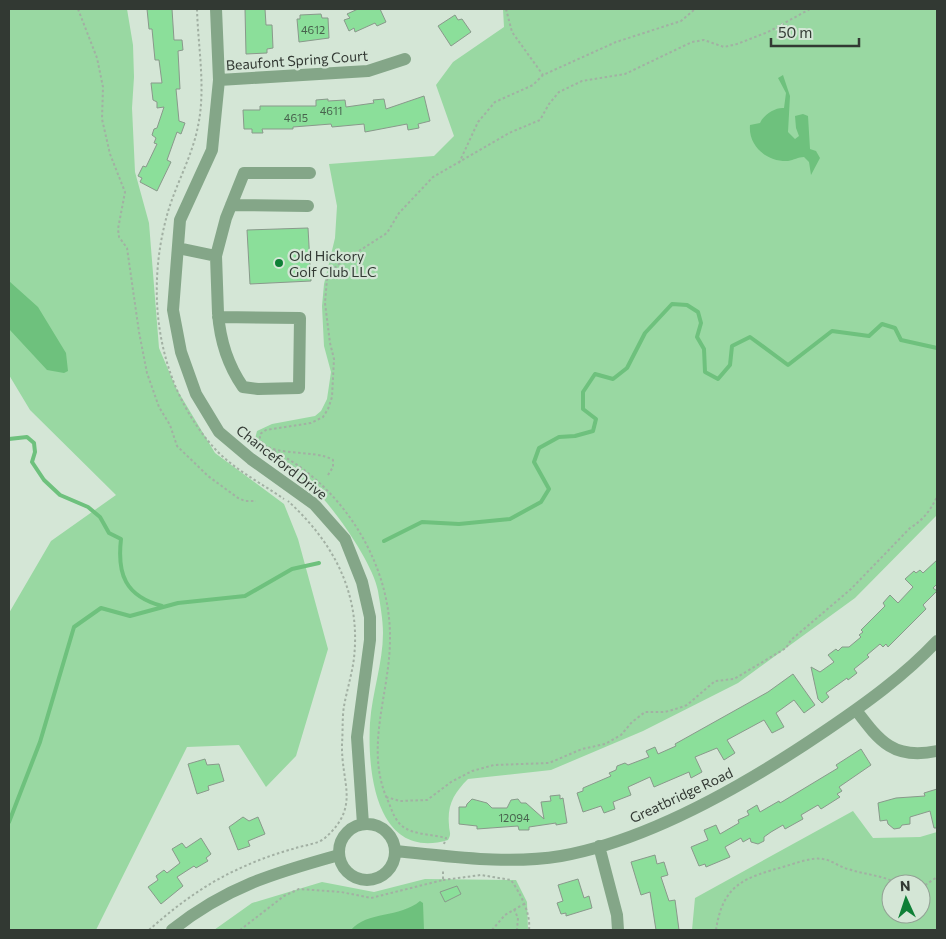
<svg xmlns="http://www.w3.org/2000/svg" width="946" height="939" font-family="Commissioner,sans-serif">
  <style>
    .green { fill: #99d8a2; fill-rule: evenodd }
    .water { fill: #6ec17d }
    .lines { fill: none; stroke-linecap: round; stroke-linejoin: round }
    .stream { stroke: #6ec17d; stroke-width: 4 }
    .building { fill: #8bdf9a; stroke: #89998b }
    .path { stroke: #a2b0a3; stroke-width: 2; stroke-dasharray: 2.5 2.5; stroke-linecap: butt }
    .minor { stroke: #84a688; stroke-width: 12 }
    .poi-dot { fill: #0e7f36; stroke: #d4e6d6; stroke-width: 2 }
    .labels { text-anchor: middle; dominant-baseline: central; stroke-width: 4.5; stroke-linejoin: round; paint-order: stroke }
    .number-label { font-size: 11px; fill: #48624d }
    .street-label { font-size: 14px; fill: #323933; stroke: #d4e6d6 }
    .poi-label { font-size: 14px; fill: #323933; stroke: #d4e6d6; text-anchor: start }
  </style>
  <rect width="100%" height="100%" fill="#d4e6d6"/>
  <!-- green -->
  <path class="green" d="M 9,9 L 127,9 L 133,45 L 134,77 L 132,108 L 135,172 L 149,223 L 159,348 L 176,388 L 215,453 L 284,504 L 298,539 L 328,649 L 296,756 L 266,787 L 239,745 L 187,747 L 96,930 L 9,930 L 9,613 L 51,541 L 116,495 L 30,410 L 9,375 Z
    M 503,9 L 937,9 L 937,515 L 855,598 L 738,683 L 643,731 L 551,770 L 468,779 C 454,793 447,805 449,825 C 449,832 452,833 448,840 C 377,861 367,773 370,723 C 372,693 383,663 383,633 C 383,619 380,604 378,591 C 373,563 333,506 312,487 C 293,470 264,464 255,439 L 257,431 L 272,424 L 315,416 L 321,411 L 327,399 L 331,372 L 324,346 L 322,306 L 324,284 L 335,238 L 337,206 L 329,164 L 434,156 L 454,136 L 436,85 L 453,62 L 504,27 Z
    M 853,811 L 873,838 L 920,837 L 937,832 L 937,930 L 692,930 L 695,898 ZM 891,884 L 921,884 L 921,914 L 891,914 Z
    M 425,879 L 516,880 L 527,902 L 528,930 L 214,930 L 252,903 L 322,882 L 374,892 Z"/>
  <!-- water -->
  <path class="water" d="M 783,75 L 790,96 L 788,132 L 795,139 L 799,136 L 796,128 L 795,116 L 803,114 L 808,116 L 810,149 L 816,151 L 820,158 L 811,175 L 809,162 L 804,157 C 798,157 794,160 788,161 C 768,162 748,147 750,125 L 760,123 C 764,114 776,107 784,108 L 786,93 L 778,78 Z
    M 9,281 L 38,307 L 66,353 L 68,371 L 64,373 L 47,370 L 9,329 Z
    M 420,901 L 423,903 L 424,930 L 351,930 C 367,911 400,918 420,901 Z"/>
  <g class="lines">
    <!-- stream -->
    <path class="stream" d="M 9,439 L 27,437 L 34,443 L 35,452 L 32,462 L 44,480 L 60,495 L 88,507 L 100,517 L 109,533 L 121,539 C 117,574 125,596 162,606
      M 384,541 L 422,522 L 459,524 L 510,519 L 541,502 L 549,489 L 534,462 L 539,448 L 559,437 L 575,436 L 593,431 L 596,419 L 583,409 L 583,392 L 595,374 L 613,379 L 627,368 L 645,333 L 672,304 L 687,305 L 698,312 L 701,323 L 697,337 L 704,349 L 705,372 L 718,379 L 730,365 L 732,346 L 750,337 L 788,365 L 832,331 L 869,336 L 882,324 L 895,328 L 901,340 L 937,348
      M 9,822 L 40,742 L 74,627 L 101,608 L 130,616 L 178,603 L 245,596 L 292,569 L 319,563"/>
  </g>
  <!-- building -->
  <path class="building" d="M 147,9 L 172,9 L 174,40 L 182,40 L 183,50 L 178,51 L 180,89 L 176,89 L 179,121 L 185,123 L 181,134 L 177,132 L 167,160 L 171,162 L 157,191 L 140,182 L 142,178 L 138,176 L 143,166 L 146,167 L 157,144 L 154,143 L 156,138 L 152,135 L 154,129 L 157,128 L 164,107 L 157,108 L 157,102 L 153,100 L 151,83 L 162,83 L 159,60 L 155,60 L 152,29 L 149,29 Z
    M 245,9 L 265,9 L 266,25 L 272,25 L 273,48 L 267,49 L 267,53 L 246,54 Z
    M 358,9 L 380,9 L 386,22 L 377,26 L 375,23 L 355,32 L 354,28 L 349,31 L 344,20 L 350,18 L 347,14 Z
    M 321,14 L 322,18 L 328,18 L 329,38 L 299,42 L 297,19 L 300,19 L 300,15 Z
    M 455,15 L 458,20 L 462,19 L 471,32 L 451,46 L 438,26 Z
    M 424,96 L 430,121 L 418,124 L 419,128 L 408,130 L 407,124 L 365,132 L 364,124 L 332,127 L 331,124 L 293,127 L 293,129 L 262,129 L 263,133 L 252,133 L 252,129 L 244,129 L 243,110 L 260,110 L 260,106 L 316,106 L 316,100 L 328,99 L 328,101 L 345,100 L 346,107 L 374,103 L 373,100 L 384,99 L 386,109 Z
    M 308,228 L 311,281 L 250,284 L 247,230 Z
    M 937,560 L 937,584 L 933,588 L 937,591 L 923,605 L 926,609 L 888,647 L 886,644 L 883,647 L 880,644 L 867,655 L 869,657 L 854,669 L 857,673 L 848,680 L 847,678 L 826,693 L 829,697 L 822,703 L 818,699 L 811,667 L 820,672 L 834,662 L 828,655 L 836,649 L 838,651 L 842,647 L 849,647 L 861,637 L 859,635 L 863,632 L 861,630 L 885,606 L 883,603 L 890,595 L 898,603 L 913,587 L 905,579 L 914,571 L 916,573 L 920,570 L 923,573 Z
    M 793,674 L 815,705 L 804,713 L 794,700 L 776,713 L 784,727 L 772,733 L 764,720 L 727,740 L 735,753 L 724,760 L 717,748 L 695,757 L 702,772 L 691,778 L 689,772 L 654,787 L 650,777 L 628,787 L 631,795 L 613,802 L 615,809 L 604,813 L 601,806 L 583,812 L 577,793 L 583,791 L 583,788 L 611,776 L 609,773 L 616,770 L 617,766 L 625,763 L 628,765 L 649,757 L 646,751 L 655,747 L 658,754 L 676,746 L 675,744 L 768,692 Z
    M 861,749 L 871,765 L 839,787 L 842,791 L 837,794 L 840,797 L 821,809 L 818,805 L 801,815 L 803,819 L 785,829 L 783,825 L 771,832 L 764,837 L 764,841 L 758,844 L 751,842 L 750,838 L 743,842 L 741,838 L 725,847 L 730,857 L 706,867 L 705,864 L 699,866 L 691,847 L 708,840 L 704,830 L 716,825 L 720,834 L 739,823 L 738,820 L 749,815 L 747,811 L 757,805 L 760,812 L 779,801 L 780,803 L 838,768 L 836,765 Z
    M 205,759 L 207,765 L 219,764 L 224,781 L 208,786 L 209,790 L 197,794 L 188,764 Z
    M 937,789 L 937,828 L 934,828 L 930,811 L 910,817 L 910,824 L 902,825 L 900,828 L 894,829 L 888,824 L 887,820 L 880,821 L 878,803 L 896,798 L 925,796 L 924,793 Z
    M 560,795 L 560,799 L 563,798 L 567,823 L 556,825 L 556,823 L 529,827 L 529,830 L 519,830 L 518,826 L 477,829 L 477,826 L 459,824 L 459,807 L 466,807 L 467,804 L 472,799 L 487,803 L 492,808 L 507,808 L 511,800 L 518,799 L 521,803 L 526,803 L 544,819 L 541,802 L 551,801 L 550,796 Z
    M 243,817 L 249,821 L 258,817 L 265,834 L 248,841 L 250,846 L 238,850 L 229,827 Z
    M 201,838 L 211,854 L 206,858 L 208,861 L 196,868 L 194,866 L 177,877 L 183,886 L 161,904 L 148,887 L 158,880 L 156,876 L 164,870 L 167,873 L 180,863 L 172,849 L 182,843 L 186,848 Z
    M 655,855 L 657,864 L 664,862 L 668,875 L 661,877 L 669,901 L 675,900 L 679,930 L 656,930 L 650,892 L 641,895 L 631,862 Z
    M 578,879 L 584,898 L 589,896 L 592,908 L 566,916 L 566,913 L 561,914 L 557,903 L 563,901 L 558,885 Z
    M 457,886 L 461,894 L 445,902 L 440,892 Z"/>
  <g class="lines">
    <!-- path -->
    <path class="path" d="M 78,9 L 97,58 L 103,87 L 102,119 L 110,154 L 125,192 L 118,229 L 119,237 L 127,248 L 139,332 L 147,373 L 159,407 L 170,425 L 177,446 L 208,476 L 238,498 L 245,501 L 256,501
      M 197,9 C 198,47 206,88 198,126 C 192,158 174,187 166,219 C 145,299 159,388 216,450 C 235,470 261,483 284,499
      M 506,9 L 512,32 L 543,75
      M 459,163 L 478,122 L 495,102 L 533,85 L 543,75 L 616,42 L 681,21 L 695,9
      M 274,451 C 341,485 391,562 390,639 C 390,694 363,750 389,803 C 392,811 395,820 402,826 C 413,835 432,834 446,838 L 444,844
      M 328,475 L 333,467 L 333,460 C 316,448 257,459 260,434 L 266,430 L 311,423 L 323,417 L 328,409 L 332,397 L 334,359 L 330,343 L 325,303 L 327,279 L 337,265 L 387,233 L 399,213 L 433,177 L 509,133 L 540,120 L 549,104 L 559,92 L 582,81 L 625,74 L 692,42 L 704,40 L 724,47 L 737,44 L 768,32 L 810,9
      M 386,797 L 400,801 L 427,800 L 451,782 L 472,771 L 494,765 L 549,763 L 582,749 L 605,744 L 621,735 L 632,722 L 645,712 L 665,712 L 679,708 L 687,705 L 715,681 L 734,679 L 786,648 L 791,640 L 851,589 L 910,528 C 923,520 930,511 937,497
      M 443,880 L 481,875 L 511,880 C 520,893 531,913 529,930
      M 921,888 L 937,877
      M 514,909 L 518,918 L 517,930
      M 149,930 C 177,905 208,882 243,867 C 260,859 278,853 296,848 C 305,845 318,844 325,838 C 361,806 341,784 342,744 C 343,732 342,718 344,706 C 347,690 352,674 354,658 C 361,594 334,543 288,501
      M 240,930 L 284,896 L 299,889 L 341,892 L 371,898 L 443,880 L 443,869
      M 492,930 L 505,915 L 524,904
      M 716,930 C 723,883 745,878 786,866 C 797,863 811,857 823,859 C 832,860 839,867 848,869 C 866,875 882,875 899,884"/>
    <!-- minor -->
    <path class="minor" d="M 216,9 L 219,80 L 212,150 L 180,220 L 173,310 L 181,352 L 196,394 L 219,432 L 251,459 L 314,504 L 345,539 L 362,582 L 370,617 L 370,640 L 357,737 L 363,824
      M 219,80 L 368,71 L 405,59
      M 231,205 L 308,206
      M 178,248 L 216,256 L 226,218 L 244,173 L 310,173
      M 216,256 L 218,313 C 220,340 227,364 243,387 L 258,389 L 299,388 L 300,318 L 218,317
      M 856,710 C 880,742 894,760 937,751
      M339 852a28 28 0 1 1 56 0a28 28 0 1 1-56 0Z
      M 599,846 L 617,915 L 618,930
      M 395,851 C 450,856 506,865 561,856 C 651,840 750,782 825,731 C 865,704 904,676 937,641
      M 172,930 C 226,887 274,873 339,855"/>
  </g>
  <!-- markers -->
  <circle class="poi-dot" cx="279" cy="263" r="5"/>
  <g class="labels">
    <!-- number labels -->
    <g class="number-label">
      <text x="313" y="29">4612</text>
      <text x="331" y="110">4611</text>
      <text x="296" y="117">4615</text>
      <text x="514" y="817">12094</text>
    </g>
    <!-- street labels -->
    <g class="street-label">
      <text transform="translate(297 60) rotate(-4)">Beaufont Spring Court</text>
      <text transform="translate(282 462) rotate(38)">Chanceford Drive</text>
      <text transform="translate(681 795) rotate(-25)">Greatbridge Road</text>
    </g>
    <!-- poi labels -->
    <g class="poi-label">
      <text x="289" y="255">Old Hickory<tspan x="289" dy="16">Golf Club LLC</tspan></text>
    </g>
  </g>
  <!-- border -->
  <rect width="946" height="939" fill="none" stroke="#323933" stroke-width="20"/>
  <!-- north arrow -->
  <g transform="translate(906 899) rotate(357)"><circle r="24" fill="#d4e6d6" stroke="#93a195"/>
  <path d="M0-4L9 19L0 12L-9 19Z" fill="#0e7f36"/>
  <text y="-8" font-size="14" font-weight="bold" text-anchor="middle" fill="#323933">N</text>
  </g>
  <!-- scale -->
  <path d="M771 38v8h88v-8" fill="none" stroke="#323933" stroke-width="2.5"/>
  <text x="778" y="38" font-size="15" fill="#323933" stroke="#d4e6d6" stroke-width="4" paint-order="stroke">50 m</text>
</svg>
